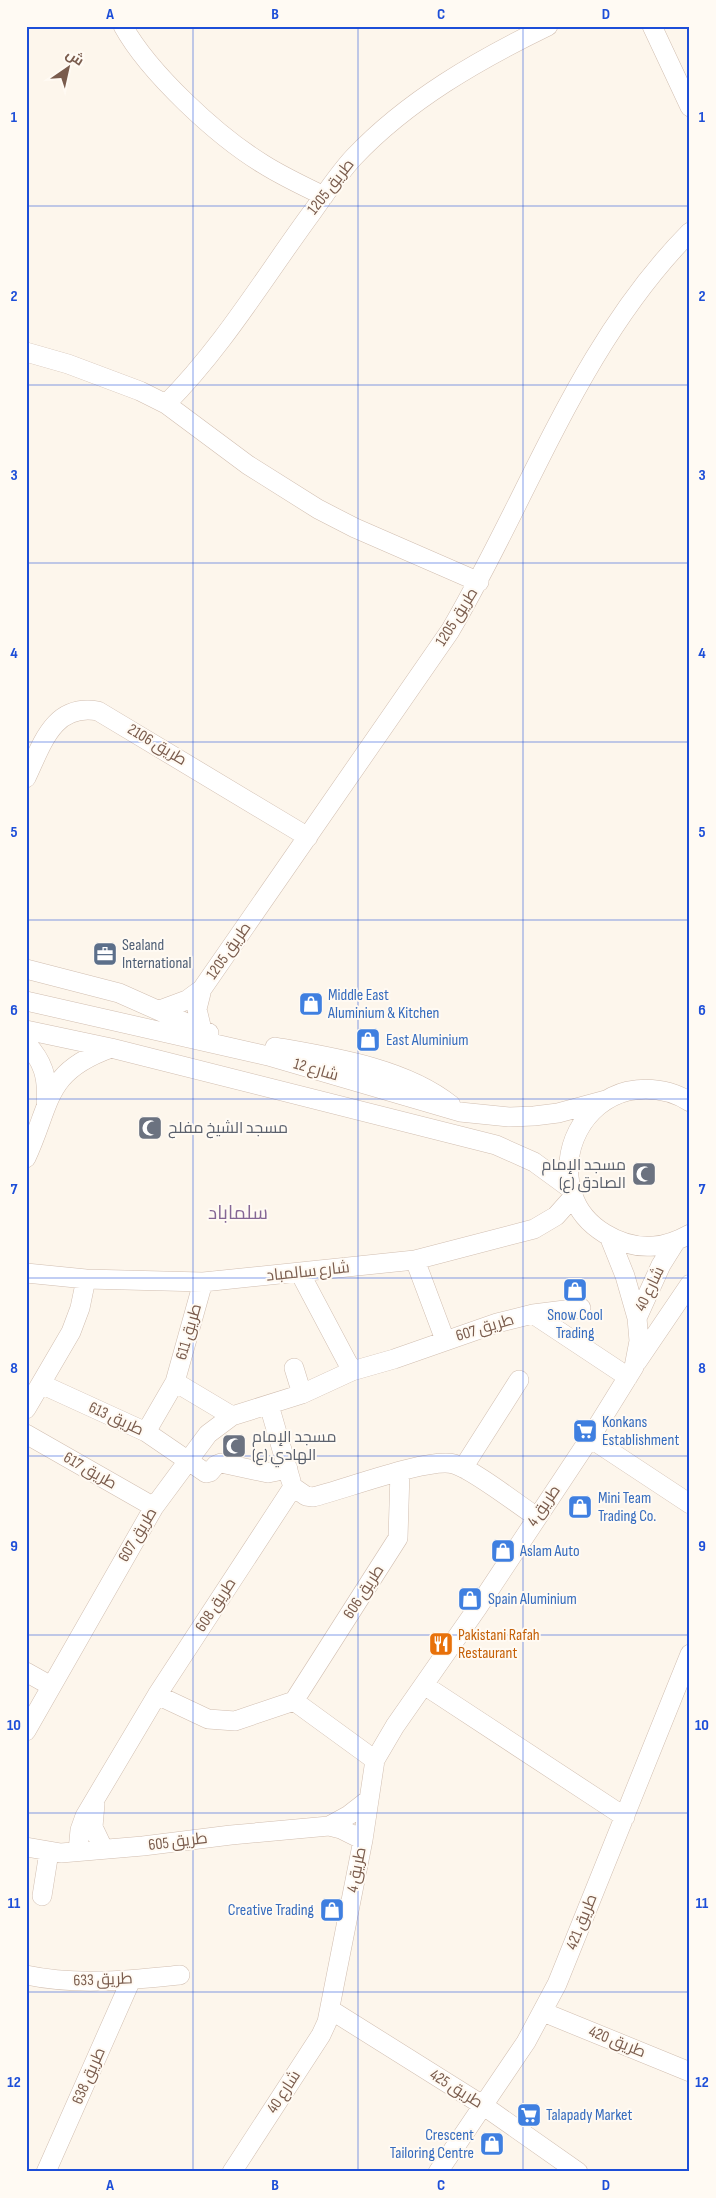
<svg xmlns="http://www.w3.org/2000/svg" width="716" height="2198" font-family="'Sofia Sans Condensed',Cairo,sans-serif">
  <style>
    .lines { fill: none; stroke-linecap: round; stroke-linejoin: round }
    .minor-casing { stroke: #d1beb0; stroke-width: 20 }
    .minor { stroke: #fff; stroke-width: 19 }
    .grid { fill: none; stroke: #1d4ed8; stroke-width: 1; stroke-opacity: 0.55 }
    .labels { text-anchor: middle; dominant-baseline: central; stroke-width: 4; stroke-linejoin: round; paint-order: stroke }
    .street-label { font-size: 16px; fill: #7a5c4d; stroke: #fffaf3 }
    .service-label { font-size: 16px; fill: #4e5e75; stroke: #fffaf3; text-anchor: start }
    .shop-label { font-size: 16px; fill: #366cbe; stroke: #fffaf3; text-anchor: start }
    .worship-label { font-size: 16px; fill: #5b616d; stroke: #fffaf3; text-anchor: start }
    .food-label { font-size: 16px; fill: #c56008; stroke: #fffaf3; text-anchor: start }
    .quarter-label { font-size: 19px; fill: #846695; stroke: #fffaf3 }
    .neatline { fill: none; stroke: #1d4ed8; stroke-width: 2 }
    .grid-label { font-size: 16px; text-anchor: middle; font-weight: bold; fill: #1d4ed8 }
  </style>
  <rect width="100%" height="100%" fill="#fdf6ec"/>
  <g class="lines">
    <defs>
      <path id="minor" d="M 123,26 C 149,73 217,136 263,164 C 282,176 303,186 324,196
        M 652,26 L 690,107
        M 26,352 L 68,364 L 140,391 L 166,404 L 248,465 L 318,509 L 355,528 L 479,582
        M 166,404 C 223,347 265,276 313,211 C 326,193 339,173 354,157 C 408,100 478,60 548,26
        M 26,778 C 42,745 53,703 98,711 L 308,837
        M 26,969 L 119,993 L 209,1033
        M 26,1001 L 268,1056 L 460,1112 L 509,1117 L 534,1116 L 558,1113 L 606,1100
        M 160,1010 L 187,1000 L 202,989
        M 26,1030 L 111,1048 L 496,1145 L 534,1162 L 571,1189
        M 202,1030 L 197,1009 L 202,989 L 450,631 C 529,497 579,344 690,232
        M 26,1043 C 43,1061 48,1077 46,1102
        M 275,1047 C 332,1057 405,1068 451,1105
        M 690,1102 C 671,1090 650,1087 628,1091 C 583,1102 558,1152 573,1195 C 583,1227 621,1249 654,1246 C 667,1245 679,1240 690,1234
        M 26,1158 C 52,1102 44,1072 111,1048
        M 415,1260 L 445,1340
        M 26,1273 L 86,1279 L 203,1282 L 415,1260 L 534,1229 L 556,1216 L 573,1197
        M 300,1273 L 352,1371
        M 533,1314 L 628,1377
        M 637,1318 L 661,1265 L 676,1241
        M 637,1362 L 690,1284
        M 294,1368 L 302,1394
        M 175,1382 L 232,1416
        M 41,1384 L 146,1432 L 206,1473 L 210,1472 L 216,1465 L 221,1463 L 268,1473 L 288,1469
        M 269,1405 L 291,1481
        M 26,1409 L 71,1332 L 80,1308 L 86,1279
        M 146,1432 L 175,1382 L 203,1282
        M 26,1434 L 154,1507
        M 590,1438 L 690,1504
        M 463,1468 L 519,1380
        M 293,1487 L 306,1496 L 313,1497 C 343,1490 429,1457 454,1464 C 474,1470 517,1504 537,1517
        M 26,1672 L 51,1686
        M 424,1685 L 625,1817
        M 157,1695 L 208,1719 L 235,1721 L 294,1701 L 398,1538 L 400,1472
        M 294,1701 L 375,1760
        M 26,1731 L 154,1507 L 208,1434 L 232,1416 L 302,1394 L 352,1371 L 394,1359 L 497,1323 L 533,1314 L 581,1308
        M 95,1804 L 93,1827 L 103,1848
        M 329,1826 L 349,1815 L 367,1801
        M 26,1847 L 61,1853 L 143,1846 L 231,1835 L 329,1826 L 341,1829 L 363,1840
        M 78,1851 L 80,1830 L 85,1816 L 157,1695 L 293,1487
        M 42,1896 L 49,1852
        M 26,1975 C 78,1986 129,1980 180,1975
        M 331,2010 L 484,2106 L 578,2172
        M 543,2012 L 690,2072
        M 46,2172 L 131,1980
        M 232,2172 L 321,2035 L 327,2022 L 363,1840 L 375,1760 L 395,1726 L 478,1607 L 590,1438 L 634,1367 L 639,1341 L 637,1318 L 625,1276 L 609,1236
        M 438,2172 L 526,2042 L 557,1984 L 690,1654"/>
    </defs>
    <!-- minor casing -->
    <use href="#minor" class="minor-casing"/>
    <!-- minor -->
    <use href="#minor" class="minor"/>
  </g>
  <!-- grid -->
  <path class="grid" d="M 193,26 L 193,2172M 358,26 L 358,2172M 523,26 L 523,2172M 26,206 L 690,206M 26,385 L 690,385M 26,563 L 690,563M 26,742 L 690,742M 26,920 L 690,920M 26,1099 L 690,1099M 26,1278 L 690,1278M 26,1456 L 690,1456M 26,1635 L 690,1635M 26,1813 L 690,1813M 26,1992 L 690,1992"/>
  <!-- icons -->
  <defs>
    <symbol id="office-square" viewBox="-11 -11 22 22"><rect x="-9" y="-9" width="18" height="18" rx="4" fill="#5c6f8a" stroke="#fffaf3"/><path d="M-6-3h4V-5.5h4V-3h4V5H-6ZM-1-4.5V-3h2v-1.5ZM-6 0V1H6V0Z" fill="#fff"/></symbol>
    <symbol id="shop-square" viewBox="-11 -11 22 22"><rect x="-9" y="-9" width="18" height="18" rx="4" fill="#3f7fe0" stroke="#fffaf3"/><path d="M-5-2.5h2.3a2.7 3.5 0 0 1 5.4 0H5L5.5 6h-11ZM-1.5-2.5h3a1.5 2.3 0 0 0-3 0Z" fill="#fff"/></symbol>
    <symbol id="mosque-square" viewBox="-11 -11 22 22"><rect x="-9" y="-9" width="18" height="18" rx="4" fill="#6b7280" stroke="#fffaf3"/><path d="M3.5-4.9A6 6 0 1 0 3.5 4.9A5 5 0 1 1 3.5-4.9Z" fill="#fff"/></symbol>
    <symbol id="supermarket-square" viewBox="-11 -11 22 22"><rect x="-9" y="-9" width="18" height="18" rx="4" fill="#3f7fe0" stroke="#fffaf3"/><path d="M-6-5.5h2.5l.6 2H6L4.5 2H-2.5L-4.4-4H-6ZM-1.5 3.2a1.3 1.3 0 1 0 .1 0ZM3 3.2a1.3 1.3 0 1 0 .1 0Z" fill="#fff"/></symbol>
    <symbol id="restaurant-square" viewBox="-11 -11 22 22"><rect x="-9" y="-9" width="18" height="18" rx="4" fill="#e8710a" stroke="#fffaf3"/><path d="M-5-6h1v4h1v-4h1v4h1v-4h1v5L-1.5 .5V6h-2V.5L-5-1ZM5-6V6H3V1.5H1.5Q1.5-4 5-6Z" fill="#fff"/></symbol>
  </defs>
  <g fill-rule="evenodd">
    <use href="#office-square" x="91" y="940" width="28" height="28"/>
    <use href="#shop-square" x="297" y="990" width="28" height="28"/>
    <use href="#shop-square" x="354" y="1026" width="28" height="28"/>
    <use href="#mosque-square" x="136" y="1114" width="28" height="28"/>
    <use href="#mosque-square" x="630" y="1160" width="28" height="28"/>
    <use href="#shop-square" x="561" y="1276" width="28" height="28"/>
    <use href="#supermarket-square" x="571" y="1417" width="28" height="28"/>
    <use href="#mosque-square" x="220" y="1432" width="28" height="28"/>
    <use href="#shop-square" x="566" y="1493" width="28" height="28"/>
    <use href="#shop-square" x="489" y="1537" width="28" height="28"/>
    <use href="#shop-square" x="456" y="1585" width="28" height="28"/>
    <use href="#restaurant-square" x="427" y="1630" width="28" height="28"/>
    <use href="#shop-square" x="318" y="1896" width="28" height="28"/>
    <use href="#supermarket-square" x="515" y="2101" width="28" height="28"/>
    <use href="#shop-square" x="478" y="2130" width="28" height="28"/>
  </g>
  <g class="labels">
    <!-- street labels -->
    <g class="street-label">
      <text transform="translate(331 187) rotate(-52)">طريق 1205</text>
      <text transform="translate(457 617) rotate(-58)">طريق 1205</text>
      <text transform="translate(157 745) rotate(31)">طريق 2106</text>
      <text transform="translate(229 951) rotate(-55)">طريق 1205</text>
      <text transform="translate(316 1070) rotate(16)">شارع 12</text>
      <text transform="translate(308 1272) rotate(-6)">شارع سالمباد</text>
      <text transform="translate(650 1289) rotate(-64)">شارع 40</text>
      <text transform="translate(485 1328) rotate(-17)">طريق 607</text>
      <text transform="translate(189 1332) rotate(-74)">طريق 611</text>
      <text transform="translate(116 1419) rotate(25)">طريق 613</text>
      <text transform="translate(90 1471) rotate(30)">طريق 617</text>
      <text transform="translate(544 1506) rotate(-56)">طريق 4</text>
      <text transform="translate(138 1535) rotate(-59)">طريق 607</text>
      <text transform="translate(364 1592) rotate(-57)">طريق 606</text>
      <text transform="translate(216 1605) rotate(-57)">طريق 608</text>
      <text transform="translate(178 1842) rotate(-7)">طريق 605</text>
      <text transform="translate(357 1870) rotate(-79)">طريق 4</text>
      <text transform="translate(582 1922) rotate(-68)">طريق 421</text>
      <text transform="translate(103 1980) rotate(-2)">طريق 633</text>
      <text transform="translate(617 2042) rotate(22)">طريق 420</text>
      <text transform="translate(89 2076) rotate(-66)">طريق 638</text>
      <text transform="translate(456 2089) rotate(32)">طريق 425</text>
      <text transform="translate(284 2092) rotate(-57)">شارع 40</text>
    </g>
    <!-- service labels -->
    <g class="service-label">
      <text x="122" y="945">Sealand<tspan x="122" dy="18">International</tspan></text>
    </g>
    <!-- shop labels -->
    <g class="shop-label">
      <text x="328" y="995">Middle East<tspan x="328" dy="18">Aluminium &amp; Kitchen</tspan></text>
      <text x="386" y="1040">East Aluminium</text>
      <text x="575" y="1315" text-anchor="middle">Snow Cool<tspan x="575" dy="18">Trading</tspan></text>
      <text x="602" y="1422">Konkans<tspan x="602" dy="18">Establishment</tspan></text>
      <text x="598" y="1498">Mini Team<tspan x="598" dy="18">Trading Co.</tspan></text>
      <text x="520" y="1551">Aslam Auto</text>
      <text x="488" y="1599">Spain Aluminium</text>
      <text x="314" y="1910" text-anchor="end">Creative Trading</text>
      <text x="546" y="2115">Talapady Market</text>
      <text x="474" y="2135" text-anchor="end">Crescent<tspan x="474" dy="18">Tailoring Centre</tspan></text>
    </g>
    <!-- worship labels -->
    <g class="worship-label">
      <text x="168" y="1128">مسجد الشيخ مفلح</text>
      <text x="626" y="1165" text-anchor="end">مسجد الإمام<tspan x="626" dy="18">الصادق (ع)</tspan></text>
      <text x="252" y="1437">مسجد الإمام<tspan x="252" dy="18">الهادي (ع)</tspan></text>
    </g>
    <!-- food labels -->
    <g class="food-label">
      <text x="458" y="1635">Pakistani Rafah<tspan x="458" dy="18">Restaurant</tspan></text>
    </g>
    <!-- quarter labels -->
    <g class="quarter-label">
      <text x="238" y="1213">سلماباد</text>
    </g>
  </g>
  <!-- border -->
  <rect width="716" height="2198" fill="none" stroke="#fffaf3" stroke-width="55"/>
  <!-- north arrow -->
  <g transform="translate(68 68) rotate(34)" stroke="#fffaf3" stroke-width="4" paint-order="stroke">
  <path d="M0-4L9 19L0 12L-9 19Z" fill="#7a5c4d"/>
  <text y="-8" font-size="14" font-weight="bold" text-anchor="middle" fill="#7a5c4d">ش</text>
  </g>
  <rect x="28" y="28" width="660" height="2142" class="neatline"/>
  <g class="grid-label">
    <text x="110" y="19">A</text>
    <text x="275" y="19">B</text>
    <text x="441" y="19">C</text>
    <text x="606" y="19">D</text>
    <text x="14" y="122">1</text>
    <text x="702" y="122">1</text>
    <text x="14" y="301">2</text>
    <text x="702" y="301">2</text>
    <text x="14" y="480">3</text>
    <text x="702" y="480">3</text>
    <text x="14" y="658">4</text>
    <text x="702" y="658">4</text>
    <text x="14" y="837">5</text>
    <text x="702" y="837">5</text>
    <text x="14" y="1015">6</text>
    <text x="702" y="1015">6</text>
    <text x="14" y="1194">7</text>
    <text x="702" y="1194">7</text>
    <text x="14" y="1373">8</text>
    <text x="702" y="1373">8</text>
    <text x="14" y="1551">9</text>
    <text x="702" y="1551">9</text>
    <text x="14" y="1730">10</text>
    <text x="702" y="1730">10</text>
    <text x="14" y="1908">11</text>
    <text x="702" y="1908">11</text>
    <text x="14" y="2087">12</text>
    <text x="702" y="2087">12</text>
    <text x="110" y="2190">A</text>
    <text x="275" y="2190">B</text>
    <text x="441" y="2190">C</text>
    <text x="606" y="2190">D</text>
  </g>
</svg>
